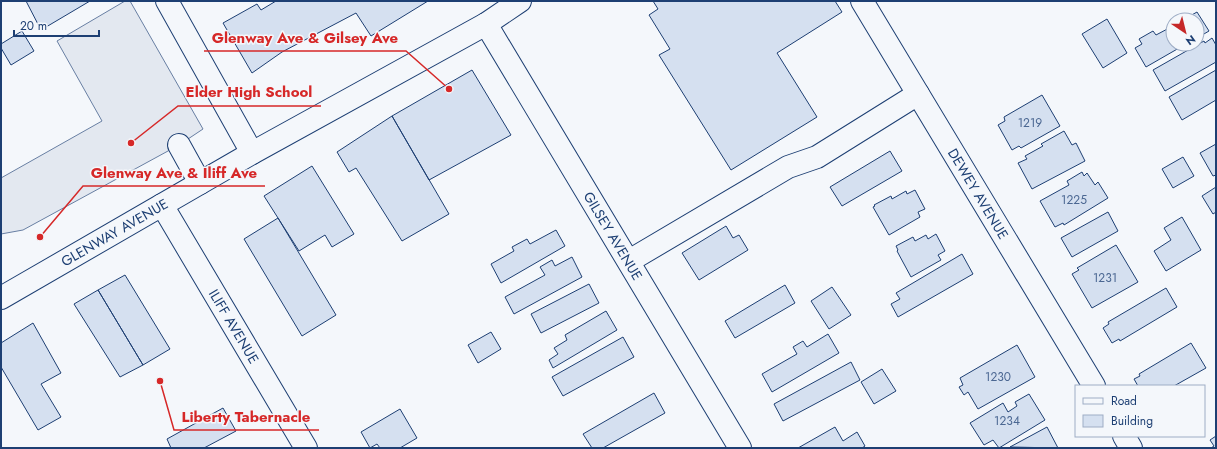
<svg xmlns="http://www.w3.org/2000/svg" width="1217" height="449" font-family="Jost,sans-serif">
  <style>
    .parking { fill: #e3e8f0; stroke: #687fa3 }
    .building { fill: #d5e0f0; stroke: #1d3f73 }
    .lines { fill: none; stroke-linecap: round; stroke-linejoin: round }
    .minor-casing { stroke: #1d3f73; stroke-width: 24 }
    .major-casing { stroke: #1d3f73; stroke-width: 24 }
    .minor { stroke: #f4f7fb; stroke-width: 22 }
    .major { stroke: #f4f7fb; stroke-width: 22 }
    .labels { text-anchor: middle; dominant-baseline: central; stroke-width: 3; stroke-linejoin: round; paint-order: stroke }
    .number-label { font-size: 12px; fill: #4b6792 }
    .street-label { font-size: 14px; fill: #1d3f73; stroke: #f4f7fb }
    .leader { fill: none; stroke: #d62828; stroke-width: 1.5 }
    .callout-dot { fill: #d62828; stroke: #f4f7fb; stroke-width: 1.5 }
    .callout-label { font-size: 15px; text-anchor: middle; font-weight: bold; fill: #d62828; stroke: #f4f7fb; stroke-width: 3; stroke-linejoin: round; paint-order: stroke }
  </style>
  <rect width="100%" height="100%" fill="#f4f7fb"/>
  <!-- parking -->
  <path class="parking" d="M 125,1 L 130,1 L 203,129 L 179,145 L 23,230 L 1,234 L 1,178 L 102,121 L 57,41 Z"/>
  <!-- building -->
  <path class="building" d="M 26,1 L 90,1 L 41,30 Z
    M 276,1 L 428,1 L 371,36 L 356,13 L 282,52 L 252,73 L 223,23 L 257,4 L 261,10 Z
    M 653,1 L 835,1 L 842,12 L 777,53 L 817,117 L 731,170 L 659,55 L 670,49 L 649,15 L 658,9 Z
    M 1197,12 L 1209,31 L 1197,38 L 1197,20 L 1183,20 Z
    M 1107,19 L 1127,53 L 1103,68 L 1082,34 Z
    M 1173,26 L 1173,44 L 1186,44 L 1146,67 L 1135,48 L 1142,44 L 1139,39 L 1153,31 L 1156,35 Z
    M 22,31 L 34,51 L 11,65 L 1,48 L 1,44 Z
    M 1212,38 L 1216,45 L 1216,62 L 1165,91 L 1153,70 L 1204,41 L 1205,43 Z
    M 472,70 L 511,135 L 429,180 L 392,116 Z
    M 1216,70 L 1216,100 L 1182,120 L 1169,97 Z
    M 1042,95 L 1060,126 L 1021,148 L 1019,146 L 1012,150 L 998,125 L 1005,121 L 1004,117 Z
    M 392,116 L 449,214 L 402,241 L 356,168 L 349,172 L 337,152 Z
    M 1064,131 L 1072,145 L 1076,143 L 1085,161 L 1032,189 L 1018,163 L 1027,159 L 1025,156 L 1043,146 L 1041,144 Z
    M 1216,144 L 1216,175 L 1213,176 L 1200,153 Z
    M 890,151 L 902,171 L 842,206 L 830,187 Z
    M 1183,157 L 1194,176 L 1173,188 L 1162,169 Z
    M 312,166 L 354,234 L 332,247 L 325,235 L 299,251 L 264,196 Z
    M 1082,172 L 1084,176 L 1087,173 L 1095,185 L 1098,182 L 1108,198 L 1064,225 L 1063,223 L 1055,227 L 1040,201 L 1069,185 L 1067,181 Z
    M 1216,187 L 1216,212 L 1213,214 L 1202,196 Z
    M 915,190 L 925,209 L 918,212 L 920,217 L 889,235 L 873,207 L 875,206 L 874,205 L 891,196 L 892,199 L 906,191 L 907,194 Z
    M 1108,212 L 1118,231 L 1072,257 L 1061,238 Z
    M 1182,217 L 1201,250 L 1166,271 L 1154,251 L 1171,240 L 1164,228 Z
    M 278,218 L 336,315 L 302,336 L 244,239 Z
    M 726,226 L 733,238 L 739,235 L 748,250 L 699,280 L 682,253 Z
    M 556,230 L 565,246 L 501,283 L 491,264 L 514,251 L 512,247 L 527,239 L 530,244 Z
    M 936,234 L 945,251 L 938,255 L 941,260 L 911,277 L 897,251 L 898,250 L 896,246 L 913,237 L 915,241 L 926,235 L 928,239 Z
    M 1116,245 L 1138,282 L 1092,308 L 1072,274 L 1079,270 L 1077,268 Z
    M 962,254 L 973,274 L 898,317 L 891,304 L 900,299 L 896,293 Z
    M 572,257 L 582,277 L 514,314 L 505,297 L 545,275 L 540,267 L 552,260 L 555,266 Z
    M 125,275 L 170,349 L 143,365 L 98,290 Z
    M 589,284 L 599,303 L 541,333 L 531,314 Z
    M 785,285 L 795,303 L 735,338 L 725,321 Z
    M 832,287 L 851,315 L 829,329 L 811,301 Z
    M 1166,288 L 1177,307 L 1120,341 L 1119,339 L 1112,343 L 1103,328 L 1109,324 L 1108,322 Z
    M 98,290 L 143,365 L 120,377 L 74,304 Z
    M 606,311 L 617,330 L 553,368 L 549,360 L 558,354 L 554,348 L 567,340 L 565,335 Z
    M 33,323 L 61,373 L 41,384 L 61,417 L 38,430 L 1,367 L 1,343 Z
    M 491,332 L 501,349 L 478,363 L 468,345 Z
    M 828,334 L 839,353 L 772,392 L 762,374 L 797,354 L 793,347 L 803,341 L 807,347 Z
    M 623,337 L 634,357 L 563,396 L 552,377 Z
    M 1191,343 L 1206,368 L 1174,386 L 1138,386 L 1134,379 L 1140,376 L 1139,374 Z
    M 1017,345 L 1035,377 L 978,409 L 968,392 L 964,395 L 959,387 L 963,385 L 960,378 Z
    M 851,362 L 860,380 L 783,421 L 774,404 Z
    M 882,369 L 896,391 L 874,404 L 861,382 Z
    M 654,393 L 665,413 L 603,448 L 592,448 L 583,434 Z
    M 1029,394 L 1045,420 L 999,448 L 993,440 L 984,445 L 970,423 L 1003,403 L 1008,412 L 1017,406 L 1015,402 Z
    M 223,408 L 236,431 L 204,448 L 171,448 L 167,439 Z
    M 400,409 L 417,438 L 400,448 L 380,448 L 377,444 L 370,448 L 361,432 Z
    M 835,427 L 843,441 L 857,432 L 865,446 L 862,448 L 798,448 Z
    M 1047,427 L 1058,448 L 1010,447 Z
    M 1216,436 L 1216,448 L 1211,448 L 1214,446 L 1210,440 Z"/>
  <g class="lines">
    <defs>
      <g id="minor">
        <path d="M 167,1 L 252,153"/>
        <path id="s1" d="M 862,1 L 1094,386"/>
        <path id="s2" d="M 486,24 L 740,448"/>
        <path d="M 179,145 L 200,183"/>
        <path id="s3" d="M 162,205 L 306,448"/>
        <path d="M 629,261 L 788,167 L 817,157 L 918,94"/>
        <path d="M 1124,436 L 1131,448"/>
      </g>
      <g id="major">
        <path id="s4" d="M 1,298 L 252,153 L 486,24 L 520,1"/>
      </g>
    </defs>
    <!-- minor casing -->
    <use href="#minor" class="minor-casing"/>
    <!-- major casing -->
    <use href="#major" class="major-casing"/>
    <!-- minor -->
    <use href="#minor" class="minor"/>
    <!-- major -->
    <use href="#major" class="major"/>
  </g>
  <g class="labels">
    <!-- number labels -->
    <g class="number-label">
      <text x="1030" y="123">1219</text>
      <text x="1074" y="200">1225</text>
      <text x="1105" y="278">1231</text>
      <text x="998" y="377">1230</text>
      <text x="1007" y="421">1234</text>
    </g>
    <!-- street labels -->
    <g class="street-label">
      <text stroke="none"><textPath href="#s1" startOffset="225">DEWEY AVENUE</textPath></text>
      <text stroke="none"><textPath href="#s4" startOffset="131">GLENWAY AVENUE</textPath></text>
      <text stroke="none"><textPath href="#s2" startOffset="247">GILSEY AVENUE</textPath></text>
      <text stroke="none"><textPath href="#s3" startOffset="141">ILIFF AVENUE</textPath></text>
    </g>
  </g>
  <!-- callouts -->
  <path class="leader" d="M449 89L406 51H204M131 143L178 106H321M40 237L83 186H265M160 381L174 430H319"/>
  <g class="callout-dot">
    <circle cx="449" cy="89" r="4"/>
    <circle cx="131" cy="143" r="4"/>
    <circle cx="40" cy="237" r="4"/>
    <circle cx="160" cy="381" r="4"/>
  </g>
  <g class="callout-label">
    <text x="305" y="43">Glenway Ave &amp; Gilsey Ave</text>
    <text x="249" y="97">Elder High School</text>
    <text x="174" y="178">Glenway Ave &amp; Iliff Ave</text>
    <text x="246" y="422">Liberty Tabernacle</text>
  </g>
  <!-- border -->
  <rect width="1217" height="449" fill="none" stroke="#1d3f73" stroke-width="4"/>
  <!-- legend -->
  <rect x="1075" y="385" width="130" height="52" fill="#f4f7fb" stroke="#9eadc5"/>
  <rect x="1083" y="398" width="20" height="6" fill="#f4f7fb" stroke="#9eadc5"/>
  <text x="1111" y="405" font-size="12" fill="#1d3f73">Road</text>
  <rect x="1083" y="415" width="20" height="12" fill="#d5e0f0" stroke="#9eadc5"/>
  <text x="1111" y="425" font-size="12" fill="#1d3f73">Building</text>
  <!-- north arrow -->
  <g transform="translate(1185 32) rotate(145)"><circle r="19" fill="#f4f7fb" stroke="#9eadc5"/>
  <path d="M0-3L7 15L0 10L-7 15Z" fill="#c62828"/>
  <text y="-6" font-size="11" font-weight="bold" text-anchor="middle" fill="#1d3f73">N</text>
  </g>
  <!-- scale -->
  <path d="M14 30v6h85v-6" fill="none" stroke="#1d3f73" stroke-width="2"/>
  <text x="20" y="30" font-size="12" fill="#1d3f73" stroke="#f4f7fb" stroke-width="3" paint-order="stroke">20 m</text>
</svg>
